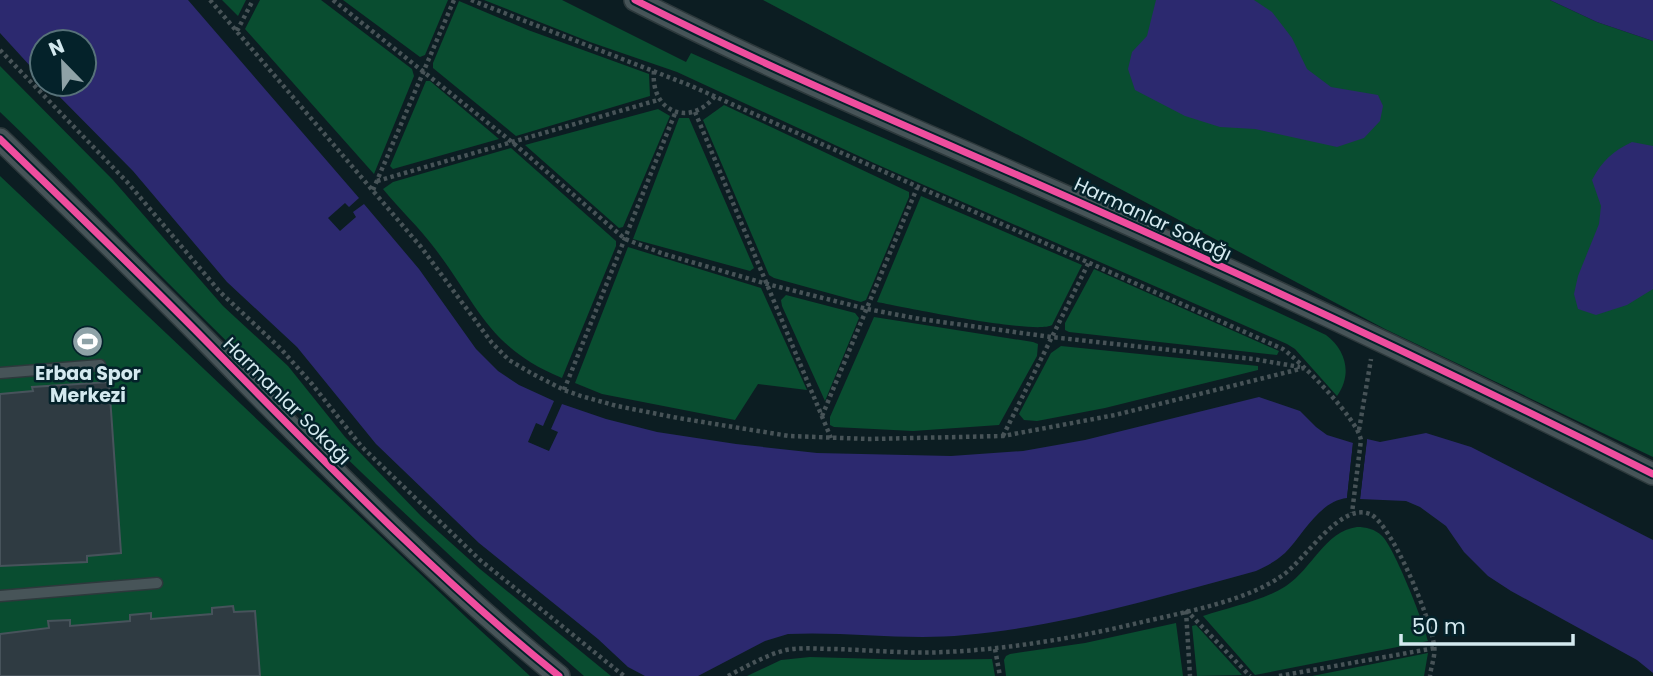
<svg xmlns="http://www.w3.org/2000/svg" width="1653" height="676" font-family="Poppins,sans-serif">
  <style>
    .green { fill: #094d30 }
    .water { fill: #2c296f }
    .pier { fill: #0c1d22 }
    .building { fill: #2f3b42; stroke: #47535b; stroke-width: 2 }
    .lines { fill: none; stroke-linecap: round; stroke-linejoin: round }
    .lane-casing { stroke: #2d393c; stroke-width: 13 }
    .street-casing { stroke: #2d393c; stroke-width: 24 }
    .path { stroke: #475357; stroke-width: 4.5; stroke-dasharray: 3.5 3.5; stroke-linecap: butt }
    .lane { stroke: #475458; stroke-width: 10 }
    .street { stroke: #475458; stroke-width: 21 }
    .cycleway-casing { stroke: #04222a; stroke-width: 11 }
    .cycleway { stroke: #ef4d9e; stroke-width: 7 }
    .labels { text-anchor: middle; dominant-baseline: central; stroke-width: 5; stroke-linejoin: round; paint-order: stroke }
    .street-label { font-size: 19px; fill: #d4e9ef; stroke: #04222a }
    .poi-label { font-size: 19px; font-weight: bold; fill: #d4e9ef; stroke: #04222a }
  </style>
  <rect width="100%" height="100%" fill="#0c1d22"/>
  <!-- green -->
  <path class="green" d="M 222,0 L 246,0 L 238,16 Z
    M 260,0 L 321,0 L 412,69 L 414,76 L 374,174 L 245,29 Z
    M 343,0 L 448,0 L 425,55 L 420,57 Z
    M 484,0 L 562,0 L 686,62 L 691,53 C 902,148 1117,236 1326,335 C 1347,351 1352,375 1337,396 L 1295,349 L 1287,344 L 876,164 L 677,72 L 590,42 Z
    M 763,0 L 1550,0 L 1597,22 L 1653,41 L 1653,457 L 1385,329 Z
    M 459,1 L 528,30 L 649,74 L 650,96 L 516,136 L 433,68 L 433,63 Z
    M 0,66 L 113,180 L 223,306 L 288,366 L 345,437 L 421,516 L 480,569 L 611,676 L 584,676 C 436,547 295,410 156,271 C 104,218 54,163 0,112 Z
    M 426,81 L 430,81 L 499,139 L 393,169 L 390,166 Z
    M 724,105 L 909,192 L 909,197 L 866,300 L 861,302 L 774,278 L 769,275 L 703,120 Z
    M 658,109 L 670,116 L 623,227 L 619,228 L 525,145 Z
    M 679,118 L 689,118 L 754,268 L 750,271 L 633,239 Z
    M 511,148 L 616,241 L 616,246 L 562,378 C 489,348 479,307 436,250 C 420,228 400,210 383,189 L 393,182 Z
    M 0,176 L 468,619 L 530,676 L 0,676 Z
    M 921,196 L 1082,265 L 1052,325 C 1036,335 903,307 877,302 Z
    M 628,247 L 761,288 L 807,390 L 758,384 L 735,420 L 602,394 L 575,383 Z
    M 1094,269 L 1279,351 L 1277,355 L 1069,332 L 1065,330 L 1065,323 Z
    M 786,295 L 855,313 L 859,318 L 825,401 L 782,306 L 781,300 Z
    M 874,317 L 1033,342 L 1038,344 L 1037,356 L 999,425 L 913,431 L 834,427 L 830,425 L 830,417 Z
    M 1061,346 L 1258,366 L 1258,370 L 1105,408 L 1037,421 L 1024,420 L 1019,414 L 1051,353 Z
    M 1357,527 C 1366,527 1375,529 1382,536 C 1394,547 1424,623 1428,641 L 1255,675 L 1203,616 C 1230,607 1263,601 1286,586 C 1312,569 1325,531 1357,527 Z
    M 1176,623 L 1183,676 L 1006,676 L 1004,660 L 1006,656 L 1010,654 L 1085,643 Z
    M 1196,625 L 1242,675 L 1197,676 L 1192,626 Z
    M 1428,653 L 1424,676 L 1312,676 Z
    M 810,657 L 915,660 L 992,659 L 995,676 L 747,676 L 781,660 Z"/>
  <!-- water -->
  <path class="water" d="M 0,0 L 188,0 L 359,198 L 349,207 L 345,203 L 328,218 L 340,231 L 356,217 L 353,212 L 364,204 L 419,269 L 476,349 L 498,371 L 519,385 L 554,401 L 543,426 L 536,423 L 528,442 L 549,451 L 558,432 L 551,429 L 562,404 L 606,419 L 657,432 L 736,444 L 817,453 L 951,456 L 1023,451 L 1085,440 L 1259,397 L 1300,411 L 1316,427 L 1327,435 L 1353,443 L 1347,498 C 1319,501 1303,535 1285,553 C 1276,561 1267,566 1256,571 C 1163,596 1061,627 965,635 C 906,641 847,631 788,634 L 765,641 L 698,676 L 645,676 L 628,667 L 598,639 L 479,543 L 376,444 L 297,347 L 227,282 L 133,171 L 47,84 L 84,84 L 84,42 L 42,42 L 42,79 L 0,33 Z
    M 1156,0 L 1254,0 L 1272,12 L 1292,38 L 1307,69 L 1331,87 L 1378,95 L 1383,106 L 1380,121 L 1364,138 L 1337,147 L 1255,129 L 1220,127 L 1185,116 L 1135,90 L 1128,69 L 1132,52 L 1147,36 Z
    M 1550,0 L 1653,0 L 1653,41 L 1597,22 Z
    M 1632,142 L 1653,146 L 1653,289 L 1627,305 L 1596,315 L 1578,309 L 1574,294 L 1578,276 L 1599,224 L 1601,206 L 1592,180 C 1602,161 1613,151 1632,142 Z
    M 1426,433 L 1471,447 L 1653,540 L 1653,673 L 1637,660 L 1511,591 L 1488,576 L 1464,552 L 1446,526 L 1420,507 L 1406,501 L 1360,499 L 1367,439 L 1380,442 Z"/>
  <!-- pier -->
  <path class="pier" d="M 1367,439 L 1360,499 L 1356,499 L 1364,440 Z
    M 1356,442 L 1351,499 L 1347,498 L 1353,443 Z"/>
  <!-- building -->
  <path class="building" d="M 109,382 L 121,553 L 87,556 L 87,562 L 0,566 L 0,394 L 33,391 L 32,387 Z
    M 233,606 L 234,612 L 255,611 L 260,676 L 0,676 L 0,634 L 49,628 L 48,621 L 70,620 L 70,626 L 130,621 L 130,615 L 151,613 L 151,619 L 212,614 L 212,608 Z"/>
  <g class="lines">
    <defs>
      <path id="lane" d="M 0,373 L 100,365
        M 0,596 L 157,583"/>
      <path id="street" d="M 635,0 C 784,76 940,140 1092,208 C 1281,292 1468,381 1653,474
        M 0,139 C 69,206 138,272 205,340 C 319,456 432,574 559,676"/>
    </defs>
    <!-- lane casing -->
    <use href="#lane" class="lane-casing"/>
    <!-- street casing -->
    <use href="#street" class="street-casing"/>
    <!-- path -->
    <path class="path" d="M 210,0 L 421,247 L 492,343 L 509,360 L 531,373 L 564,390 L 581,396 L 617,406 L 678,418 L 789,436 L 869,439 L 1003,436 L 1115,415 L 1304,368
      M 333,0 L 512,142 L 625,239 L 664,254 L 767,284 L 867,309 L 920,319 L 1051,337 L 1253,359 L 1300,367
      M 471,0 L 689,85 L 1283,349 C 1302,363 1357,418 1361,440 L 1352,513
      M 237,31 L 253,0
      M 0,50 L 128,183 L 220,292 L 281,349 L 312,384 L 361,446 L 480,560 L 624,676
      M 654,71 C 650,112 690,128 715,96
      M 695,112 L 831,438
      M 377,181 L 658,100
      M 373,190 L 454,0
      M 564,390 L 676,111
      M 822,416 L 917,188
      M 1359,430 L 1371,359
      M 1003,436 L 1089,262
      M 1186,610 L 1250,676
      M 1186,611 L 1190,676
      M 995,649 L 1000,676
      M 728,676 C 747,666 766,655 786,650 C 802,647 818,649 834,649 C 871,650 908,654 945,652 C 1010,649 1075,638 1138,623 C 1184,612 1245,602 1283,575 C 1306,559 1340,502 1370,514 C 1392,524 1431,620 1434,645 C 1436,655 1431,666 1430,676
      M 1279,676 L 1435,648"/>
    <!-- lane -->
    <use href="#lane" class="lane"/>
    <!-- street -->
    <use href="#street" class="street"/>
    <defs>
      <path id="cycleway" d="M 635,0 C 784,76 940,140 1092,208 C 1281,292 1468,381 1653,474
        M 0,139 C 69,206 138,272 205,340 C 319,456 432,574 559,676"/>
    </defs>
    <!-- cycleway casing -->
    <use href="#cycleway" class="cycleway-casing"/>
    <!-- cycleway -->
    <use href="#cycleway" class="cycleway"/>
  </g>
  <!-- icons -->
  <defs>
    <symbol id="stadium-disc" viewBox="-11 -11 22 22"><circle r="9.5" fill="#8ea2a7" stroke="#04222a"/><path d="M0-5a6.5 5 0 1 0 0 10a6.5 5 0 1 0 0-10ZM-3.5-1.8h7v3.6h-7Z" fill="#fff"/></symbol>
  </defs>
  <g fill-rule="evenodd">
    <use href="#stadium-disc" x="70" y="324" width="35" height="35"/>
  </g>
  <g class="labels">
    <!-- street labels -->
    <g class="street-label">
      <text transform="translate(1153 219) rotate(25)">Harmanlar Sokağı</text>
      <text transform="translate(287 401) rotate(45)">Harmanlar Sokağı</text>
    </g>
    <!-- poi labels -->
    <g class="poi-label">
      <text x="88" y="373">Erbaa Spor<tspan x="88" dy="22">Merkezi</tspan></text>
    </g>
  </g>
  <!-- north arrow -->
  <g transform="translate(63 63) rotate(337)"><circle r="33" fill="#04222a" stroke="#577279" stroke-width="2"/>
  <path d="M0-5L12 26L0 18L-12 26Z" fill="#8ea2a7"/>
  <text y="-10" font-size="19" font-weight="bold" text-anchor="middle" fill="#d4e9ef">N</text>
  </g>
  <!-- scale -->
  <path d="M1401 634v10h172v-10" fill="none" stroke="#d4e9ef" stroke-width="3.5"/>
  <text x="1412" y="634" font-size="21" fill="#d4e9ef" stroke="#04222a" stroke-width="5" paint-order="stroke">50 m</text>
</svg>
